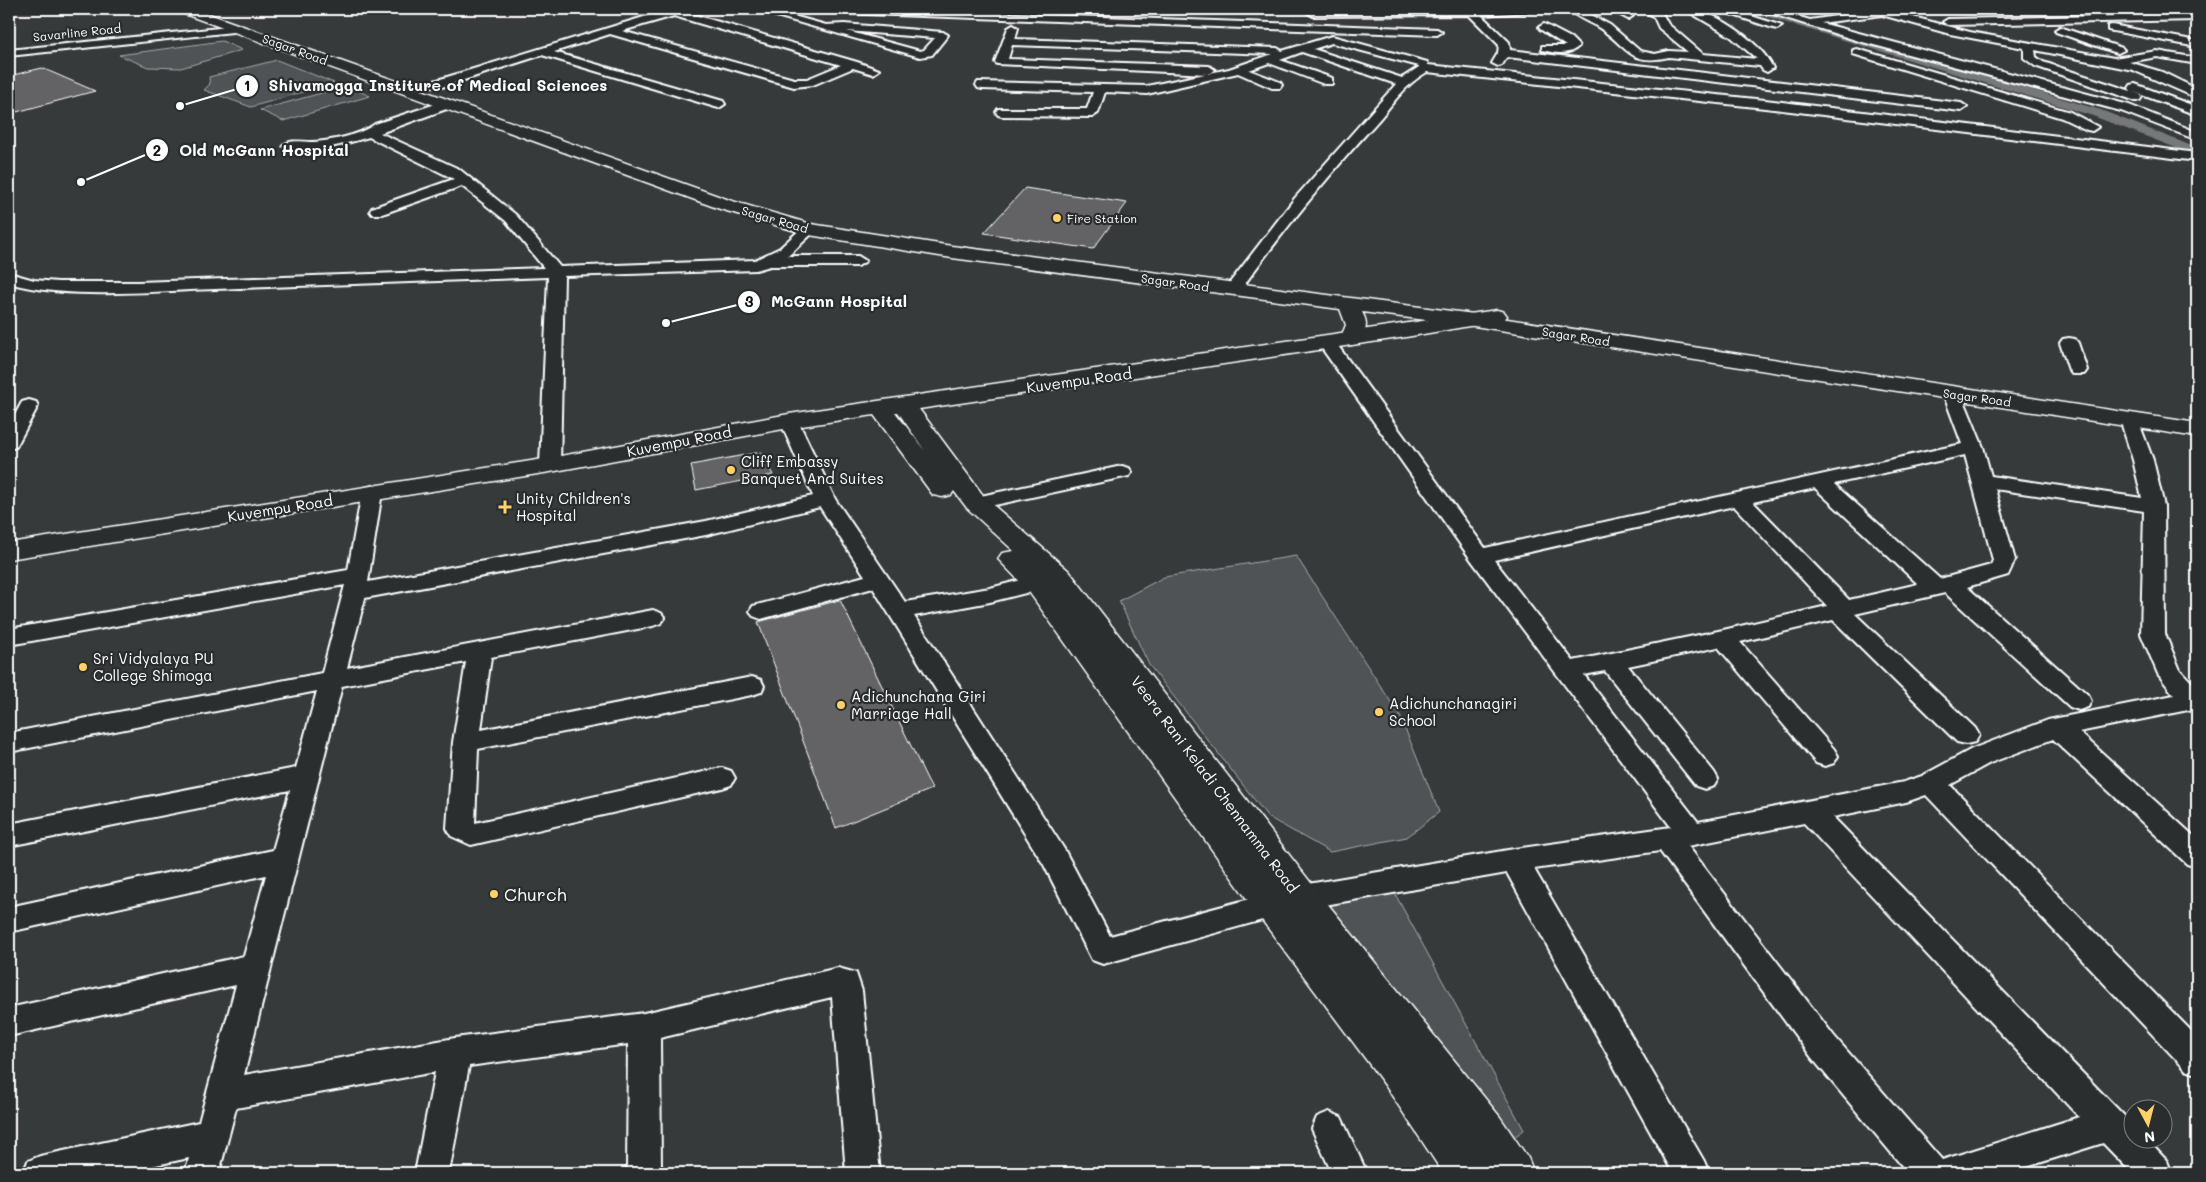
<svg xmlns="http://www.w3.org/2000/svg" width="2206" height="1182" font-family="Mali,sans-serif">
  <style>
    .green { fill: #505354; stroke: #a8a9aa }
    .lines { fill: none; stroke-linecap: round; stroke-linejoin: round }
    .canal { fill: #767879; fill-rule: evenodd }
    .building { fill: #636465; stroke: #fff }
    .minor-casing { stroke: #fff; stroke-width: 4 }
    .major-casing { stroke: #fff; stroke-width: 3 }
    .highway-casing { stroke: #fff; stroke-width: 3 }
    .minor { fill: #2a2d2e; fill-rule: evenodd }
    .major { fill: #2a2d2e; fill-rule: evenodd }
    .highway { fill: #2a2d2e; fill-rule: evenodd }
    .poi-dot { fill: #ffd166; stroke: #2a2d2e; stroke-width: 2 }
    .labels { text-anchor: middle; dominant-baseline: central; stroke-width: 4.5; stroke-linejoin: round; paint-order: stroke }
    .far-street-label { font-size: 12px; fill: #fff; stroke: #2a2d2e }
    .far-poi-label { font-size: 12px; fill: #fff; stroke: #2a2d2e; text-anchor: start }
    .street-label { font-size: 15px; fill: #fff; stroke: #2a2d2e }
    .poi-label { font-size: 15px; fill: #fff; stroke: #2a2d2e; text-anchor: start }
    .near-poi-label { font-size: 18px; fill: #fff; stroke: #2a2d2e; text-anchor: start }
    .leader { fill: none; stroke: #fff; stroke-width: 2 }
    .callout-dot { fill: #fff; stroke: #2a2d2e; stroke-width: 2 }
    .mark-label { font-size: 15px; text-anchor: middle; font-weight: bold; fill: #111 }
    .callout-label { font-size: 16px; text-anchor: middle; font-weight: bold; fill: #fff; stroke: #2a2d2e; stroke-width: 4.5; stroke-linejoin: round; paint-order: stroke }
  </style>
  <rect width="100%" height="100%" fill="#373a3b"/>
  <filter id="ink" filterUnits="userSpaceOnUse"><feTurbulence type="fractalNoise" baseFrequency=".02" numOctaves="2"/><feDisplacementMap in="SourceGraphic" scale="10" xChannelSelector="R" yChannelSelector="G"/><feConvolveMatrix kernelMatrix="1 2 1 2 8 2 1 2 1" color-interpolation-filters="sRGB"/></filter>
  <g filter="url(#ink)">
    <!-- green -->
    <path class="green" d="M 222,41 L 242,50 L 181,68 L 148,67 L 119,55 Z
      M 277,60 L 334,83 L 251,107 L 204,90 L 210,84 L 209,77 Z
      M 347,86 L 370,96 L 283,121 L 260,110 Z
      M 1296,556 L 1400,716 L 1439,812 L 1407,837 L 1330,852 L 1268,817 L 1149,665 L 1119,601 L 1164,577 Z
      M 1394,892 L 1524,1130 L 1511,1139 L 1326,904 Z"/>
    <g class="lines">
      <!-- canal -->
      <path class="canal" d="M 1742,9 L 1757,9 L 2101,110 L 2197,148 L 2197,156 L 2093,116 Z"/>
    </g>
    <!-- building -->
    <path class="building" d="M 42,68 L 95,91 L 9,114 L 9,76 Z
      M 1025,188 L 1127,203 L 1093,249 L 984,233 Z
      M 761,452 L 773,475 L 696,490 L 691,465 Z
      M 840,600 L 932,789 L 836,828 L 758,622 Z"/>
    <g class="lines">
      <defs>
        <path id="minor" d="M 679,9 L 700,9 L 699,11 L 688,13 L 857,62 L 879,70 L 873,74 L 853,68 L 813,85 L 794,87 L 610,34 L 554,52 L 723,101 L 725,104 L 719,108 L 715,107 L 542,55 L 442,87 L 434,87 L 432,84 L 434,81 L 657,13 ZM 674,16 L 841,65 L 807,79 L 794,79 L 622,31 Z
          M 752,9 L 768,9 L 826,25 L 844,24 L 943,32 L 948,35 L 932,55 L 920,57 ZM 847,31 L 935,38 L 924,50 L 920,51 Z
          M 807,9 L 877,9 L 1437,29 L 1442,32 L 1437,35 L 812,12 Z
          M 1535,9 L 1530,12 L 1481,15 L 1509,42 L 1510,50 L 1961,103 L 1967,107 L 1961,111 L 1507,57 L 1502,65 L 1498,66 L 1492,63 L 1498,53 L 1499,45 L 1469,15 L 1313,16 L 1308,13 L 1313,10 Z
          M 1568,9 L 1580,9 L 1610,25 L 1640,51 L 1655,54 L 1669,51 L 1688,52 L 1659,28 L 1654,17 L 1641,9 L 1654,9 L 1662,13 L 1668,24 L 1703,54 L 1757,59 L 1730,36 L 1684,9 C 1712,7 1762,43 1773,68 L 1767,72 L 1763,70 L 1760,66 L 1669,57 C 1629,66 1629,48 1601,29 C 1591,22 1576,18 1568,9 Z
          M 1609,9 L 1622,9 L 1633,16 L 1628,19 Z
          M 1715,9 L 1730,9 L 1782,26 L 1777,29 L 1773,28 Z
          M 1757,9 L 1772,9 L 1810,20 L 1869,11 L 1868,9 L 1883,9 L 1970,32 L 2114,58 L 2157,51 L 2197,58 L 2197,64 L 2157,57 L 2129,62 L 2162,72 L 2197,89 L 2197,98 L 2133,70 L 2035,50 L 2036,57 L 2043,62 L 2140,94 L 2142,97 L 2140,100 L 2136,101 L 2035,66 L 2024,58 L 2024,48 L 1950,34 L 1882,15 L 1821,23 L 2129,105 L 2197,132 L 2197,140 L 2121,111 L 1859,41 Z
          M 2197,14 L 2197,20 L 1948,25 L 1943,22 L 1948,19 Z
          M 1544,24 L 1571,38 L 1579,46 C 1569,56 1555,53 1542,50 L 1542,46 L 1566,46 L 1540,29 L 1539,27 Z
          M 1013,25 L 1018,28 L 1015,39 L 1277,48 L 1282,51 L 1332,36 L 1427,62 L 1428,65 L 1765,100 L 2197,153 L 2197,161 L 1765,108 L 1427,72 C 1405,84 1392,105 1376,123 C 1327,177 1281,233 1239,292 L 1233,294 L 1225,289 L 1295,198 L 1396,84 L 1302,52 L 1280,60 L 1332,78 L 1332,84 L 1324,84 L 1269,63 L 1249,70 L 1280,82 L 1282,85 L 1280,88 L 1272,88 L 1238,73 L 1147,94 L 1105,92 L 1098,113 L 1092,117 L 1002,116 L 998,115 L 996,112 L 998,109 L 1087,109 L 1093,92 L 982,89 L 978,88 L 976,85 L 978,82 L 1147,86 L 1229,69 L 1273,54 L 1012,45 L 1008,59 L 1209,66 L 1215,70 L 1209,74 L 997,64 L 995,62 L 1008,28 ZM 1332,43 L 1419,66 L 1419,67 L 1402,78 L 1313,49 Z
          M 2112,25 L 2197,41 L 2197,47 L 2108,30 L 2108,26 Z
          M 238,26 L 243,29 L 242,31 L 9,56 L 9,50 Z
          M 2060,27 L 2122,48 L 2124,50 L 2118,53 L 2114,52 L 2056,32 L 2055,30 Z
          M 1857,49 L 2070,112 L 2098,127 L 2092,131 L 2087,130 L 2062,118 L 1853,54 L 1853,50 Z
          M 2135,84 L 2197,107 L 2197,115 L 2131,91 L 2129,88 L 2131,85 Z
          M 448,100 L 454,104 L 452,107 L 380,133 L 459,169 L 516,215 L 560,267 L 755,260 L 780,248 L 804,226 L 809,224 L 817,229 L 788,256 L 858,256 L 866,261 L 858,266 L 770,266 L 756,270 L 564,276 L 560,465 L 557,469 L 543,469 L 540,465 L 548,277 C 437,281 327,285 216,289 C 153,291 68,300 9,283 L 9,273 L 34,280 L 58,282 L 138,282 L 544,268 L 506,221 L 462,186 L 382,214 L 372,214 L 370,211 L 372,208 L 454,179 L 369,137 C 353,141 296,160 283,146 C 289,139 302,142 310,142 C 329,142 360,135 375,124 Z
          M 1327,338 L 1333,339 L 1485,548 L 1962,444 L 1943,393 L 1945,389 L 1959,389 L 1961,393 L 1983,447 L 1991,476 L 2142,498 L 2133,460 L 2120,419 L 2122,415 L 2136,415 L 2153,460 L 2164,506 L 2165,634 L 2180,670 L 2197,688 L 2197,713 L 2188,710 L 2079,732 L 2197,839 L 2197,867 L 2187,864 L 2053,739 L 1990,763 L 1950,785 L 2197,1037 L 2197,1074 L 2186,1070 L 1926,795 L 1906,802 L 1833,817 L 2134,1126 L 2134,1140 L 2147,1140 L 2167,1161 L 2172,1173 L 2132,1173 L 2103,1143 L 2007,1173 L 1908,1173 L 1812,1058 L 1660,851 L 1534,869 L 1704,1161 L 1709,1173 L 1673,1173 L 1507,873 L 1302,909 L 1103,964 L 1092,960 L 1044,865 L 873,588 L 761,619 L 753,616 L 750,611 L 753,606 L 865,576 L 820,507 L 706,535 L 365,598 L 347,668 L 653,610 L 661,613 L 665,618 L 661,623 L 653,626 L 491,657 L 481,730 L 752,677 L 761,680 L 764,686 L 761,692 L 752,695 L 478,749 L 475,823 L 722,768 L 731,771 L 735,778 L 731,785 L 722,788 L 471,845 L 451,836 L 447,828 L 453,742 L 466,662 L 342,686 L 244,1075 L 455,1038 L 644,1013 L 838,968 L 856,973 L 862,991 L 880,1173 L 846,1173 L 832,997 L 660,1038 L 661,1173 L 627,1173 L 628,1044 L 469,1066 L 449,1173 L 415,1173 L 435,1072 L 236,1108 L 219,1173 L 185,1173 L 189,1158 L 118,1173 L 23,1173 L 28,1161 L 40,1156 L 199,1122 L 236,985 L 9,1036 L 9,1008 L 244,956 L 266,875 L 9,932 L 9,907 L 273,850 L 290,790 L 9,846 L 9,824 L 296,768 L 317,691 L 9,752 L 9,733 L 322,673 L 345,585 L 9,645 L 9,629 L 348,570 L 362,492 L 365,488 L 372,486 L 379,488 L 382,492 L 368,582 L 706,521 L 813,496 L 780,421 L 782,417 L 796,417 L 798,421 L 835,499 L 905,602 L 990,588 L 1053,572 L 1061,574 L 1064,579 L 1061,584 L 990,602 L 914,616 L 1064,849 L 1110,936 L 1302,885 L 1514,849 L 1671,827 L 1472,561 L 1321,347 L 1318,343 L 1321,339 ZM 1965,455 L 1993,560 L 1991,565 L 1940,579 L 1834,484 ZM 1815,488 L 1918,584 L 1849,600 L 1753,502 ZM 1995,489 L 2144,511 L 2141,634 L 2158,674 L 2174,695 L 2048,720 L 1972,749 L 1922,776 L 1904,782 L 1698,822 L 1584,675 L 1605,671 L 1696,786 L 1705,789 L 1714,786 L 1718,779 L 1714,772 L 1628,666 L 1718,647 L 1816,763 L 1825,766 L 1834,763 L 1838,756 L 1834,749 L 1740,642 L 1833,620 L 1957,742 L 1966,744 L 1975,742 L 1979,735 L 1975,728 L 1855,614 L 1945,593 L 2070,707 L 2079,710 L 2088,707 L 2091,701 L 2088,695 L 1967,587 L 2008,575 L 2015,560 ZM 1734,506 L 1827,606 L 1723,630 L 1573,661 L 1494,560 ZM 1804,823 L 2079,1117 L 1942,1160 L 1834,1036 L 1688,846 Z
          M 2069,338 L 2075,339 L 2078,343 L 2087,370 L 2084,374 L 2072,374 L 2069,370 L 2060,343 L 2063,339 Z
          M 29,400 L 36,402 L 38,406 L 16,447 L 9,449 L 9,426 L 22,402 Z
          M 1122,466 L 1129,468 L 1132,472 L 1129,476 L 976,509 L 969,507 L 966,503 L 969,499 L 976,497 Z
          M 1329,1112 L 1341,1117 L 1367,1173 L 1332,1173 L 1312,1129 L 1317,1117 Z"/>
        <path id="major" d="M 1497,310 L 1504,312 L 1507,316 L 1504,320 L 1406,337 L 919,409 L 985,498 L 1069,571 L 1314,887 L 1500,1117 L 1528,1158 L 1534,1173 L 1443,1173 L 1385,1085 L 1259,916 L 1027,589 L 998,559 L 1002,553 L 1014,551 L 967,508 L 954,491 L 951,495 L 942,497 L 933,495 L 874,415 L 789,428 L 550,472 L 9,559 L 9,543 L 550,458 L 789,414 ZM 895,412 L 898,412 L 925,451 Z"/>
        <path id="highway" d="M 178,9 L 195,9 L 732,201 L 811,224 L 952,246 L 1474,314 L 2197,423 L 2197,437 L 1474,326 L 1362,312 C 1369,324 1366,332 1358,343 L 1351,345 L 1344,343 L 1340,339 L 1346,325 L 1340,309 L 952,258 L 809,235 L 720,209 L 179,12 Z"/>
      </defs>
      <!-- minor casing -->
      <use href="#minor" class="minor-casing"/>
      <!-- major casing -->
      <use href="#major" class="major-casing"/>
      <!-- highway casing -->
      <use href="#highway" class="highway-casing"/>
      <!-- minor -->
      <use href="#minor" class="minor"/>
      <!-- major -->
      <use href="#major" class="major"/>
      <!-- highway -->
      <use href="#highway" class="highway"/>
    </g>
  </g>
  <!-- markers -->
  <g class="poi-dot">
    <circle cx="1057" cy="218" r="5"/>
    <circle cx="731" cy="470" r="5"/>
    <path d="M502.5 499.5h5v5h5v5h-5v5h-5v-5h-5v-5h5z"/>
    <circle cx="83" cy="667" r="5"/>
    <circle cx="841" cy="705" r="5"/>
    <circle cx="1379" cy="712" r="5"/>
    <circle cx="494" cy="894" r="5"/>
  </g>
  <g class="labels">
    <!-- far-street labels -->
    <g class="far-street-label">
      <text transform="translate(77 32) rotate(-6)">Savarline Road</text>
      <text transform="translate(295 49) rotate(20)">Sagar Road</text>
      <text transform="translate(775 219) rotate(16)">Sagar Road</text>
      <text transform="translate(1175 282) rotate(8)">Sagar Road</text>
      <text transform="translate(1576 336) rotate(9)">Sagar Road</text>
      <text transform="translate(1977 397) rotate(8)">Sagar Road</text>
    </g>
    <!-- far-poi labels -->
    <g class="far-poi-label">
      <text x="1067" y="218">Fire Station</text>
    </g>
    <!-- street labels -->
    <g class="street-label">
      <text transform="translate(1079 380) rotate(-8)">Kuvempu Road</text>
      <text transform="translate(679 441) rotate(-11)">Kuvempu Road</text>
      <text transform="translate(280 508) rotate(-9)">Kuvempu Road</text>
      <text transform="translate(1215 784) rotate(53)">Veera Rani Keladi Chennamma Road</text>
    </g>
    <!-- poi labels -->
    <g class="poi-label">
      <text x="741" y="461">Cliff Embassy<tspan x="741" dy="17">Banquet And Suites</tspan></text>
      <text x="516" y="498">Unity Children's<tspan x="516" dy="17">Hospital</tspan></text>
      <text x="93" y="658">Sri Vidyalaya PU<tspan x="93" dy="17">College Shimoga</tspan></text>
      <text x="851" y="696">Adichunchana Giri<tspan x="851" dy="17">Marriage Hall</tspan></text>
      <text x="1389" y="703">Adichunchanagiri<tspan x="1389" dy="17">School</tspan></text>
    </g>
    <!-- near-poi labels -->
    <g class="near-poi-label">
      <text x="504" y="894">Church</text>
    </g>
  </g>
  <!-- callouts -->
  <path class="leader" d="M180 106L247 86M81 182L157 150M666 323L749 302"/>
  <g class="callout-dot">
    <circle cx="180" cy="106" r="5"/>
    <circle cx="81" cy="182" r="5"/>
    <circle cx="666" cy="323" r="5"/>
    <circle cx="247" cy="86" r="12"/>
    <circle cx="157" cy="150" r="12"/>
    <circle cx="749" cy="302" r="12"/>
  </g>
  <g class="mark-label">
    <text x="247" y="91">1</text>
    <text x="157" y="156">2</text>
    <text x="749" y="307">3</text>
  </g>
  <g class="callout-label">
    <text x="438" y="91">Shivamogga Institure of Medical Sciences</text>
    <text x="264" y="156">Old McGann Hospital</text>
    <text x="839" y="307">McGann Hospital</text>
  </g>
  <!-- margin -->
  <rect width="2206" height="1182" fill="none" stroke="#2a2d2e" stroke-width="30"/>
  <rect x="15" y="15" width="2176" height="1152" fill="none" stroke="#fff" stroke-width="2" filter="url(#ink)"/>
  <!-- north arrow -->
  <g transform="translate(2148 1124) rotate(173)"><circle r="24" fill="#2a2d2e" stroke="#7f8182"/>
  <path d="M0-4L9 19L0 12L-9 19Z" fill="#ffd166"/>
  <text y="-8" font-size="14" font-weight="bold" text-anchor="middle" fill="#ffffff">N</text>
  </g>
</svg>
